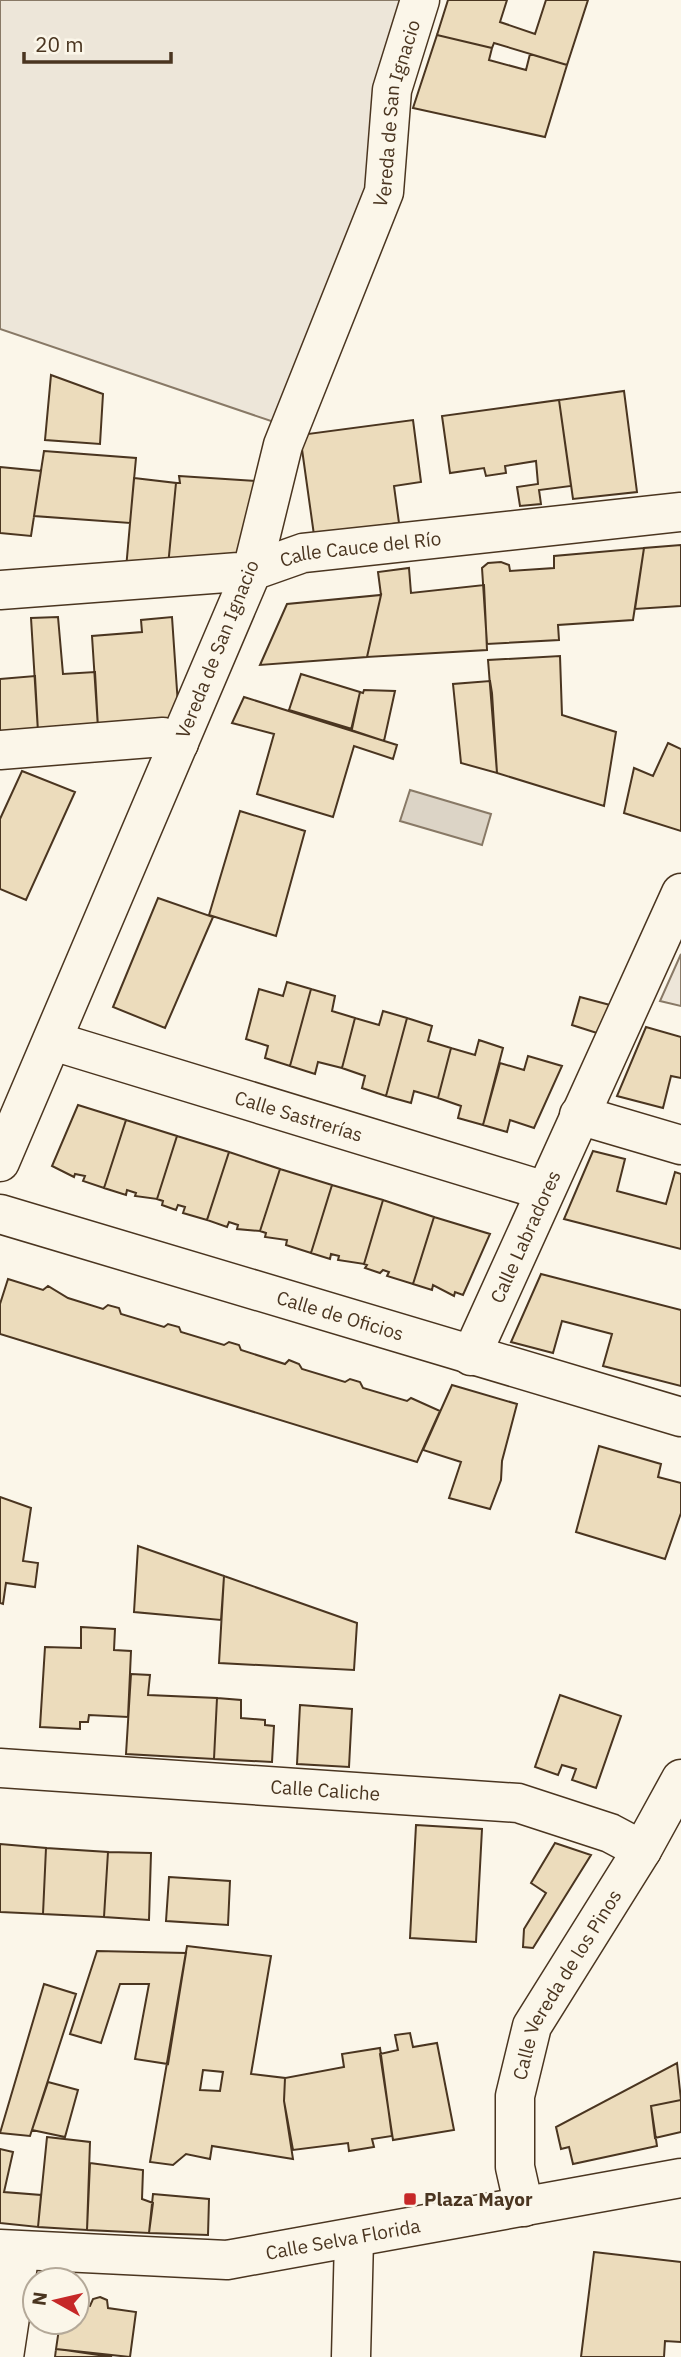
<svg xmlns="http://www.w3.org/2000/svg" width="681" height="2357" font-family="'IBM Plex Sans',sans-serif">
  <style>
    .green { fill: #ede6d9; stroke: #887966; stroke-width: 2 }
    .water { fill: #dcd4c6; stroke: #887966; stroke-width: 2 }
    .building { fill: #ecdcbc; stroke: #4a3520; stroke-width: 2; fill-rule: evenodd }
    .lines { fill: none; stroke-linecap: round; stroke-linejoin: round }
    .street-casing { stroke: #4a3520; stroke-width: 41 }
    .secondary-casing { stroke: #4a3520; stroke-width: 41 }
    .street { stroke: #fbf6e9; stroke-width: 38 }
    .secondary { stroke: #fbf6e9; stroke-width: 38 }
    .poi-dot { fill: #c62828; stroke: #fbf6e9; stroke-width: 2.5 }
    .labels { text-anchor: middle; dominant-baseline: central; stroke-width: 5; stroke-linejoin: round; paint-order: stroke }
    .street-label { font-size: 19px; fill: #4a3520; stroke: #fbf6e9 }
    .poi-label { font-size: 19px; font-weight: bold; fill: #4a3520; stroke: #fbf6e9; text-anchor: start }
  </style>
  <rect width="100%" height="100%" fill="#fbf6e9"/>
  <!-- green -->
  <path class="green" d="M 0,0 L 409,0 L 374,192 L 277,423 L 0,329 Z
    M 681,954 L 681,1006 L 660,1001 Z"/>
  <!-- water -->
  <path class="water" d="M 410,790 L 491,814 L 482,845 L 400,821 Z"/>
  <!-- building -->
  <path class="building" d="M 448,0 L 507,0 L 500,22 L 535,34 L 546,0 L 588,0 L 567,65 L 494,43 L 492,48 L 437,35 Z
    M 437,35 L 492,48 L 489,60 L 526,70 L 530,54 L 567,65 L 545,137 L 413,108 Z
    M 51,375 L 103,394 L 100,444 L 45,440 Z
    M 624,391 L 637,492 L 573,499 L 559,400 Z
    M 559,400 L 571,486 L 539,490 L 541,504 L 520,506 L 517,487 L 538,484 L 536,461 L 505,466 L 506,473 L 486,476 L 484,468 L 450,473 L 442,416 Z
    M 413,420 L 421,482 L 394,486 L 399,523 L 314,535 L 300,435 Z
    M 44,451 L 136,458 L 130,523 L 34,516 Z
    M 0,467 L 41,471 L 31,536 L 0,533 Z
    M 179,476 L 257,481 L 241,555 L 168,566 L 176,483 L 180,483 Z
    M 134,478 L 176,483 L 168,566 L 126,569 Z
    M 681,545 L 681,606 L 635,609 L 644,548 Z
    M 644,548 L 633,620 L 558,625 L 559,640 L 487,644 L 482,568 L 488,563 L 501,562 L 509,565 L 510,571 L 554,568 L 554,556 Z
    M 409,568 L 411,593 L 484,585 L 487,650 L 367,657 L 381,595 L 378,572 Z
    M 381,595 L 367,657 L 260,665 L 287,604 Z
    M 58,617 L 63,674 L 95,672 L 98,728 L 38,732 L 31,618 Z
    M 172,617 L 178,705 L 169,723 L 98,728 L 92,636 L 142,632 L 141,620 Z
    M 560,656 L 562,715 L 616,732 L 604,806 L 497,773 L 488,660 Z
    M 301,674 L 360,692 L 352,729 L 289,710 Z
    M 35,676 L 38,732 L 0,734 L 0,679 Z
    M 490,681 L 492,693 L 497,773 L 461,763 L 453,684 Z
    M 364,690 L 395,691 L 384,741 L 351,730 L 360,692 L 363,693 Z
    M 244,697 L 397,745 L 393,759 L 354,746 L 333,817 L 257,794 L 274,734 L 232,723 Z
    M 668,743 L 681,749 L 681,831 L 624,813 L 634,768 L 653,776 Z
    M 22,771 L 75,792 L 26,900 L 0,889 L 0,819 Z
    M 240,811 L 305,831 L 276,936 L 209,915 Z
    M 158,898 L 213,917 L 165,1028 L 113,1007 Z
    M 287,982 L 311,989 L 290,1066 L 265,1058 L 268,1046 L 246,1039 L 259,989 L 283,996 Z
    M 311,989 L 335,996 L 332,1011 L 355,1018 L 342,1068 L 318,1062 L 315,1074 L 290,1066 Z
    M 580,997 L 610,1005 L 600,1034 L 572,1025 Z
    M 383,1011 L 407,1018 L 386,1096 L 362,1088 L 365,1076 L 342,1068 L 355,1018 L 379,1025 Z
    M 407,1018 L 432,1026 L 428,1041 L 451,1048 L 438,1098 L 414,1091 L 411,1103 L 386,1096 Z
    M 646,1027 L 681,1037 L 681,1078 L 671,1076 L 663,1108 L 617,1096 Z
    M 479,1040 L 503,1048 L 483,1125 L 458,1118 L 461,1106 L 438,1098 L 451,1048 L 475,1055 Z
    M 528,1056 L 562,1066 L 534,1128 L 510,1120 L 507,1132 L 483,1125 L 500,1063 L 524,1070 Z
    M 78,1105 L 126,1120 L 104,1188 L 83,1181 L 85,1176 L 75,1174 L 74,1177 L 52,1166 Z
    M 126,1120 L 177,1136 L 157,1199 L 135,1196 L 136,1193 L 127,1190 L 126,1195 L 104,1188 Z
    M 177,1136 L 229,1152 L 207,1220 L 183,1213 L 185,1207 L 178,1205 L 176,1210 L 162,1205 L 163,1201 L 157,1199 Z
    M 593,1151 L 625,1159 L 617,1191 L 666,1204 L 675,1172 L 681,1174 L 681,1249 L 564,1219 Z
    M 229,1152 L 280,1169 L 260,1231 L 237,1229 L 238,1225 L 229,1222 L 227,1227 L 207,1220 Z
    M 280,1169 L 332,1185 L 311,1253 L 286,1245 L 287,1240 L 265,1237 L 266,1233 L 260,1231 Z
    M 332,1185 L 383,1200 L 364,1264 L 338,1260 L 339,1256 L 331,1254 L 330,1259 L 311,1253 Z
    M 383,1200 L 434,1217 L 413,1284 L 387,1276 L 389,1272 L 383,1270 L 380,1273 L 365,1268 L 367,1265 L 364,1264 Z
    M 434,1217 L 490,1234 L 463,1295 L 455,1292 L 454,1296 L 433,1285 L 432,1290 L 413,1284 Z
    M 541,1274 L 681,1310 L 681,1386 L 603,1366 L 612,1334 L 562,1321 L 553,1353 L 511,1342 Z
    M 8,1279 L 43,1290 L 48,1286 L 68,1298 L 103,1309 L 108,1305 L 119,1308 L 121,1314 L 164,1327 L 168,1324 L 179,1327 L 181,1332 L 224,1345 L 229,1342 L 239,1345 L 241,1350 L 285,1364 L 289,1360 L 299,1364 L 302,1369 L 345,1382 L 350,1379 L 360,1382 L 363,1388 L 407,1401 L 411,1398 L 440,1411 L 417,1462 L 0,1334 L 0,1304 Z
    M 452,1385 L 517,1404 L 502,1461 L 501,1480 L 490,1509 L 449,1498 L 461,1462 L 423,1450 Z
    M 599,1446 L 661,1464 L 658,1477 L 681,1483 L 681,1513 L 665,1559 L 576,1532 Z
    M 0,1497 L 31,1508 L 23,1561 L 38,1563 L 35,1587 L 6,1583 L 3,1604 L 0,1603 Z
    M 138,1546 L 224,1576 L 221,1620 L 134,1612 Z
    M 224,1576 L 357,1623 L 354,1670 L 219,1663 Z
    M 81,1627 L 115,1629 L 114,1650 L 131,1651 L 128,1717 L 89,1715 L 88,1722 L 80,1722 L 80,1729 L 40,1727 L 45,1647 L 81,1648 Z
    M 131,1674 L 150,1675 L 148,1695 L 217,1698 L 214,1759 L 126,1754 Z
    M 560,1695 L 621,1716 L 596,1788 L 572,1780 L 576,1769 L 562,1765 L 558,1775 L 535,1767 Z
    M 217,1698 L 241,1700 L 241,1718 L 265,1720 L 265,1725 L 274,1726 L 272,1762 L 214,1759 Z
    M 300,1705 L 352,1709 L 349,1767 L 297,1764 Z
    M 416,1825 L 482,1829 L 476,1942 L 410,1938 Z
    M 555,1843 L 591,1855 L 533,1948 L 523,1947 L 524,1929 L 546,1893 L 531,1883 Z
    M 0,1844 L 46,1848 L 43,1914 L 0,1912 Z
    M 46,1848 L 108,1852 L 104,1917 L 43,1914 Z
    M 108,1852 L 151,1853 L 149,1920 L 104,1917 Z
    M 169,1877 L 230,1881 L 228,1925 L 166,1921 Z
    M 187,1946 L 271,1956 L 251,2074 L 285,2078 L 284,2101 L 293,2159 L 212,2146 L 210,2159 L 186,2154 L 173,2165 L 150,2162 ZM 203,2070 L 223,2072 L 220,2091 L 200,2090 Z
    M 97,1951 L 186,1953 L 168,2064 L 135,2059 L 149,1984 L 120,1984 L 101,2043 L 70,2034 Z
    M 44,1984 L 76,1994 L 30,2136 L 0,2133 Z
    M 410,2033 L 413,2047 L 437,2043 L 454,2130 L 393,2140 L 380,2054 L 398,2050 L 395,2035 Z
    M 380,2048 L 392,2136 L 372,2139 L 374,2147 L 349,2151 L 348,2143 L 293,2150 L 284,2101 L 285,2078 L 344,2067 L 342,2054 Z
    M 677,2063 L 681,2100 L 651,2106 L 657,2146 L 573,2164 L 569,2147 L 561,2149 L 556,2127 Z
    M 48,2082 L 78,2090 L 65,2137 L 32,2130 Z
    M 681,2100 L 681,2132 L 655,2138 L 651,2106 Z
    M 47,2137 L 90,2142 L 87,2230 L 38,2227 Z
    M 0,2149 L 13,2152 L 4,2192 L 41,2195 L 38,2227 L 0,2223 Z
    M 90,2163 L 143,2170 L 142,2199 L 153,2203 L 149,2233 L 87,2230 Z
    M 153,2194 L 209,2199 L 208,2235 L 149,2233 Z
    M 594,2252 L 681,2262 L 681,2342 L 665,2341 L 664,2357 L 581,2357 Z
    M 100,2297 L 107,2300 L 108,2308 L 136,2312 L 130,2357 L 56,2349 L 60,2322 L 77,2322 L 77,2304 L 90,2306 L 93,2299 Z
    M 56,2349 L 65,2350 L 112,2357 L 55,2357 Z"/>
  <g class="lines">
    <defs>
      <g id="street">
        <path id="s1" d="M 0,590 L 252,571 L 283,445 L 384,192 L 392,90 L 420,0"/>
        <path d="M 0,750 L 163,737 L 179,743"/>
        <path id="s2" d="M 53,1041 L 545,1191"/>
        <path d="M 579,1115 L 681,1145"/>
        <path id="s3" d="M 0,1214 L 681,1417"/>
        <path id="s4" d="M 471,1356 L 681,893"/>
        <path id="s5" d="M 0,1768 L 518,1803 L 610,1833 L 642,1850"/>
        <path d="M 4,2357 L 20,2251"/>
      </g>
      <g id="secondary">
        <path id="s6" d="M 0,1162 L 252,571 L 303,553 L 681,512"/>
        <path id="s7" d="M 524,2207 L 515,2167 L 515,2096 L 532,2026 L 642,1850 L 681,1779"/>
        <path id="s8" d="M 0,2249 L 227,2260 L 681,2178"/>
        <path d="M 351,2357 L 354,2239"/>
      </g>
    </defs>
    <!-- street casing -->
    <use href="#street" class="street-casing"/>
    <!-- secondary casing -->
    <use href="#secondary" class="secondary-casing"/>
    <!-- street -->
    <use href="#street" class="street"/>
    <!-- secondary -->
    <use href="#secondary" class="secondary"/>
  </g>
  <!-- markers -->
  <rect class="poi-dot" x="403" y="2192" width="14" height="14" rx="3.5"/>
  <g class="labels">
    <!-- street labels -->
    <g class="street-label">
      <text stroke="none"><textPath href="#s1" startOffset="735">Vereda de San Ignacio</textPath></text>
      <text stroke="none"><textPath href="#s6" startOffset="754">Calle Cauce del Río</textPath></text>
      <text transform="translate(217 649) rotate(-68)">Vereda de San Ignacio</text>
      <text stroke="none"><textPath href="#s2" startOffset="257">Calle Sastrerías</textPath></text>
      <text stroke="none"><textPath href="#s4" startOffset="131">Calle Labradores</textPath></text>
      <text stroke="none"><textPath href="#s3" startOffset="355">Calle de Oficios</textPath></text>
      <text stroke="none"><textPath href="#s5" startOffset="326">Calle Caliche</textPath></text>
      <text stroke="none"><textPath href="#s7" startOffset="236">Calle Vereda de los Pinos</textPath></text>
      <text stroke="none"><textPath href="#s8" startOffset="345">Calle Selva Florida</textPath></text>
    </g>
    <!-- poi labels -->
    <g class="poi-label">
      <text x="424" y="2199">Plaza Mayor</text>
    </g>
  </g>
  <!-- north arrow -->
  <g transform="translate(56 2301) rotate(278)"><circle r="33" fill="#fbf6e9" stroke="#b4a999" stroke-width="2"/>
  <path d="M0-5L12 26L0 18L-12 26Z" fill="#c62828"/>
  <text y="-10" font-size="19" font-weight="bold" text-anchor="middle" fill="#4a3520">N</text>
  </g>
  <!-- scale -->
  <path d="M24 52v10h147v-10" fill="none" stroke="#4a3520" stroke-width="3.5"/>
  <text x="35" y="52" font-size="21" fill="#4a3520" stroke="#fbf6e9" stroke-width="5" paint-order="stroke">20 m</text>
</svg>
